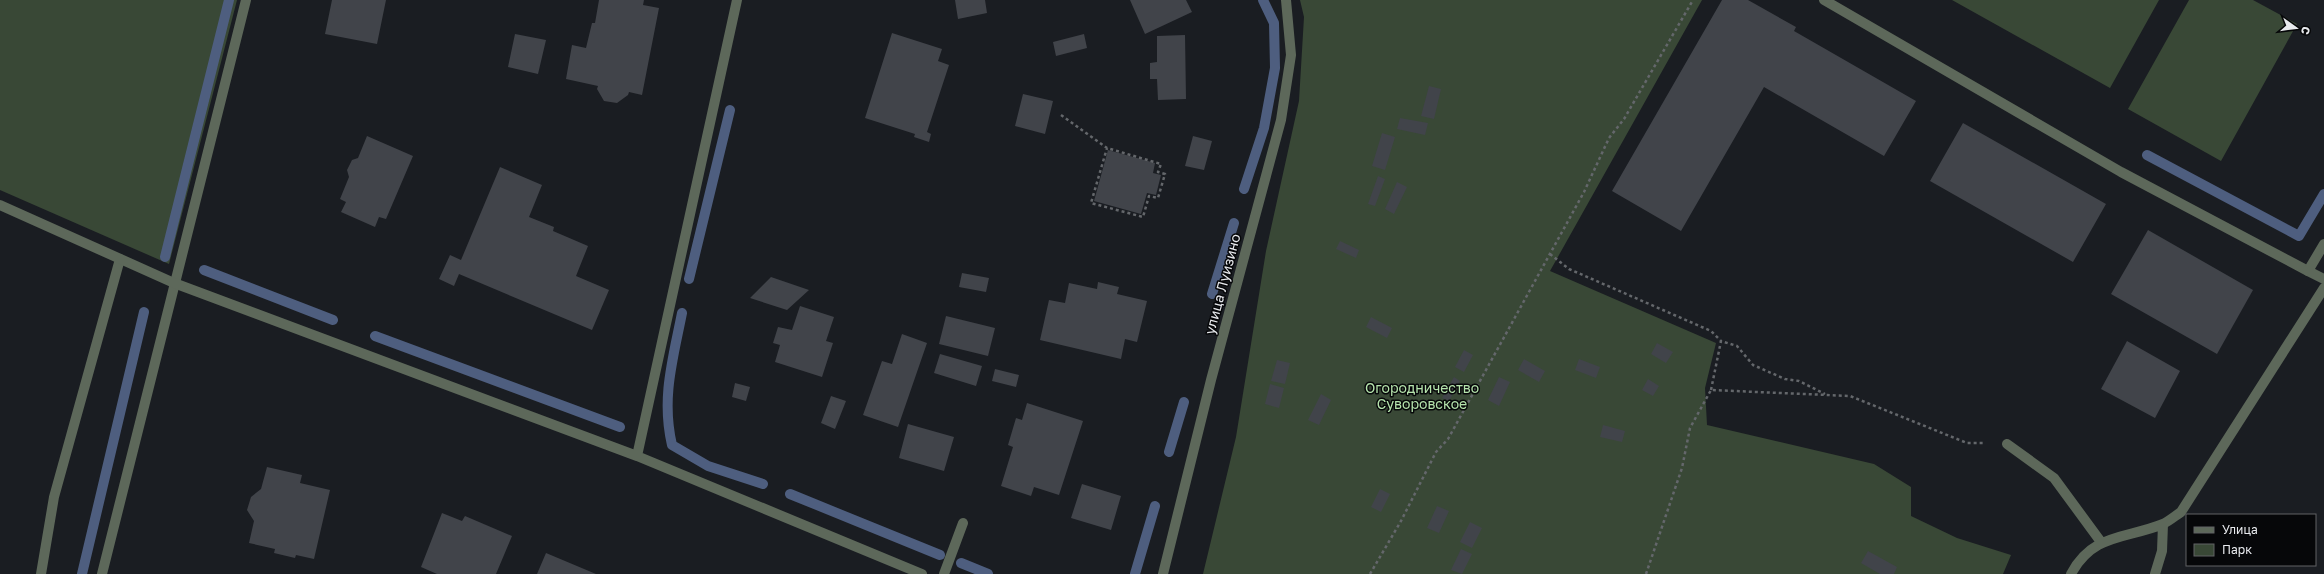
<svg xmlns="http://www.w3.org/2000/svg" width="2324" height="574" font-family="'Golos Text',sans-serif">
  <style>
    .green { fill: #394836 }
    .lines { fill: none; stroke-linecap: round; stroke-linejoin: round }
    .stream { stroke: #4e5e7f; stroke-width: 10 }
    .building { fill: #41444a }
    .path { stroke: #64676b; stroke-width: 2.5; stroke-dasharray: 3 3; stroke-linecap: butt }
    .service { stroke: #5d685a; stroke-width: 10 }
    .minor { stroke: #5d685a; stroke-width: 10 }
    .labels { text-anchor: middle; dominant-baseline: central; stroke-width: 3; stroke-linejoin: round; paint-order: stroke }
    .street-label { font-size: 14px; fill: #e8eaee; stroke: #060709 }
    .park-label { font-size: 14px; fill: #b6e4ad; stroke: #060709 }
  </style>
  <rect width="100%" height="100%" fill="#1a1d22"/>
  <!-- green -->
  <path class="green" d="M 0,0 L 237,0 L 169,264 L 0,190 Z
    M 1300,0 L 1702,0 L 1550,271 L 1716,343 L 1705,388 L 1707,425 L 1874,464 L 1911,487 L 1911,516 L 1957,538 L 2011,555 L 2003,574 L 1203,574 L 1236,437 L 1266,251 L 1299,101 L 1304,17 Z
    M 1952,0 L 2159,0 L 2110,88 Z
    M 2189,0 L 2253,0 L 2297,24 L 2221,161 L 2128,109 Z"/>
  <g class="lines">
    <!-- stream -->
    <path class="stream" d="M 2147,155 L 2299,236 L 2324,194
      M 1244,189 L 1264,128 L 1275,68 L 1274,23 L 1263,0
      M 165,257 L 229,0
      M 204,270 L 333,320
      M 689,279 L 730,110
      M 1212,294 L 1234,223
      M 682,313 C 673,359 661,398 672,445 L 708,466 L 763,484
      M 375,336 L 620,427
      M 1169,452 L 1184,402
      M 790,494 L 940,555
      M 961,563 L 988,574
      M 82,574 L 144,312
      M 1135,574 L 1155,506"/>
  </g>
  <!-- building -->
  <path class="building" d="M 332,0 L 386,0 L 377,44 L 325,34 Z
    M 599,0 L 644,0 L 643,5 L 659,8 L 642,95 L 629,92 L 628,95 L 617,103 L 604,101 L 597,89 L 598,86 L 566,79 L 572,45 L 586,48 L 592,23 L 595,23 Z
    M 955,0 L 985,0 L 987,13 L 958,19 Z
    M 1130,0 L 1186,0 L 1192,12 L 1145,34 Z
    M 1722,0 L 1748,0 L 1796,27 L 1794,31 L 1916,101 L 1884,156 L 1764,87 L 1681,231 L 1612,191 Z
    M 892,33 L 942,49 L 938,61 L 949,65 L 927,132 L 931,134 L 929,142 L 914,137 L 915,134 L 865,118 Z
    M 515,34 L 546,40 L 538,74 L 508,67 Z
    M 1084,34 L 1087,48 L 1056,56 L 1053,42 Z
    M 1185,35 L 1186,99 L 1158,100 L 1157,79 L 1150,79 L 1150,63 L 1157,62 L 1157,36 Z
    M 1429,86 L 1441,89 L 1434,119 L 1421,116 Z
    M 1023,94 L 1053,101 L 1045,134 L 1015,126 Z
    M 1400,118 L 1428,123 L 1425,135 L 1397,129 Z
    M 1963,123 L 2106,204 L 2073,262 L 1930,181 Z
    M 1382,133 L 1395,137 L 1385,170 L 1372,166 Z
    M 367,136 L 413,156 L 386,219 L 379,217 L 375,227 L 341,212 L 346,202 L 340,199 L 349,177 L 347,170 L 352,160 L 358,158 Z
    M 1193,136 L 1212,141 L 1204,170 L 1185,166 Z
    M 1108,150 L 1155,163 L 1153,173 L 1161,175 L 1156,195 L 1147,193 L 1141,214 L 1094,201 Z
    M 500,167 L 542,185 L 529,217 L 554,227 L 553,231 L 588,246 L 576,276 L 609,290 L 592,330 L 459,274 L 454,286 L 439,279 L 450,255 L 461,260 Z
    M 1378,176 L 1385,179 L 1375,206 L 1368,204 Z
    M 1397,182 L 1407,187 L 1394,214 L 1385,209 Z
    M 2148,230 L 2253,290 L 2217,354 L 2111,294 Z
    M 1340,241 L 1359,250 L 1356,258 L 1336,249 Z
    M 962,273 L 989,278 L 986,292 L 959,287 Z
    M 771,277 L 809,290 L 787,310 L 750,298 Z
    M 1098,282 L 1119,287 L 1117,294 L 1147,301 L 1137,342 L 1125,339 L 1121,359 L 1040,340 L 1049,300 L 1065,303 L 1069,283 L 1097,289 Z
    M 800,306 L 834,317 L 826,341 L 833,343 L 822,377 L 775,362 L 780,345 L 773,343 L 778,327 L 792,330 Z
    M 946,316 L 995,328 L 988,356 L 939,344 Z
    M 1371,317 L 1392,328 L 1387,338 L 1366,327 Z
    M 902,334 L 927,343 L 898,427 L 863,415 L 882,361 L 892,364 Z
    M 2127,341 L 2180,371 L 2155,418 L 2101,389 Z
    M 1657,343 L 1673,352 L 1666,363 L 1651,354 Z
    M 1464,350 L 1473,355 L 1464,372 L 1455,367 Z
    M 940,354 L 982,366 L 976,386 L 934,373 Z
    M 1524,359 L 1545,371 L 1539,382 L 1518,370 Z
    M 1579,359 L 1600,367 L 1596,378 L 1575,370 Z
    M 1277,360 L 1290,363 L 1285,384 L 1271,381 Z
    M 995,369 L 1019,375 L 1016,387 L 992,381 Z
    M 1454,377 L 1460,381 L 1449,401 L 1442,398 Z
    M 1499,377 L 1510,382 L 1499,406 L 1488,400 Z
    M 1648,379 L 1659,386 L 1653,396 L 1642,390 Z
    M 735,383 L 750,387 L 746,401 L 732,397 Z
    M 1270,384 L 1284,388 L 1279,408 L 1265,404 Z
    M 1321,394 L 1331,400 L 1319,425 L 1308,420 Z
    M 831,396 L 846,401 L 835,429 L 821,423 Z
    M 1027,403 L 1083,421 L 1059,495 L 1034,487 L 1031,496 L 1001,486 L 1013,447 L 1008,445 L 1016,418 L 1022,420 Z
    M 908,424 L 954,437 L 944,471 L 899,458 Z
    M 1603,425 L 1625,431 L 1622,442 L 1600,437 Z
    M 267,467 L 302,475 L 300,483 L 330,490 L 314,559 L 296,555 L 295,558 L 274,553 L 275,549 L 249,543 L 254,521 L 247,510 L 251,497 L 261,489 Z
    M 1082,484 L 1121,496 L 1111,530 L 1071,518 Z
    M 1380,489 L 1390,494 L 1381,512 L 1371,507 Z
    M 1437,506 L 1449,511 L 1439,533 L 1427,528 Z
    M 442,513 L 462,521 L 465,516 L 512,536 L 496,574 L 437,574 L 421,567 Z
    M 1470,522 L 1482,528 L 1472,548 L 1460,542 Z
    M 1461,549 L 1472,554 L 1462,574 L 1451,570 Z
    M 1868,551 L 1897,567 L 1894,574 L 1880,574 L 1861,563 Z
    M 546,553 L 596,574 L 537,574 Z"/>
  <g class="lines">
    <!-- path -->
    <path class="path" d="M 1061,115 L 1107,148 L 1161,164 L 1158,172 L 1165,174 L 1158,198 L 1149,196 L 1143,217 L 1091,203 L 1107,148
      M 1550,254 L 1569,269 L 1711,331 L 1721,341
      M 1711,390 L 1721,341 L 1737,346 L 1753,365 L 1785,379 L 1799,381 L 1825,394
      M 1370,574 L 1401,521 L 1436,452 L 1448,439 L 1584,192 L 1609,138 L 1624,119 L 1693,0
      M 1646,574 L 1682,468 L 1690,428 L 1711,390 L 1850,396 L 1967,443 L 1985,443"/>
    <!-- service -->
    <path class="service" d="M 1824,0 L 2121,172 L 2308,271
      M 2007,444 L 2054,478 L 2101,542
      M 41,574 L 54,497 L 120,259
      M 102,574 L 246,0
      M 944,574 L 963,523
      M 2071,574 C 2093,533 2126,539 2163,524 C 2169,521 2175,516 2181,512 L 2324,288
      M 2155,574 L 2162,551 L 2163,524"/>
    <!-- minor -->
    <path class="minor" d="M 0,205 L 174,283 L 637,456 L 922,574
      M 2324,244 L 2308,271 L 2324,279
      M 637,456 L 737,0
      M 1163,574 L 1211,380 L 1281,120 L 1291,55 L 1286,0"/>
  </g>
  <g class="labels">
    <!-- street labels -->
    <g class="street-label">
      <text transform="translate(1222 284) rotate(-75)">улица Луизино</text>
    </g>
    <!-- park labels -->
    <g class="park-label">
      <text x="1422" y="387">Огородничество<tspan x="1422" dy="16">Суворовское</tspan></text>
    </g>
  </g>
  <!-- legend -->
  <rect x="2186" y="514" width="130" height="52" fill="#060709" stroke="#606265"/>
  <rect x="2194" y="527" width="20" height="6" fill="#5d685a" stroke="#606265"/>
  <text x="2222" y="534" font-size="12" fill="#e8eaee">Улица</text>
  <rect x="2194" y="544" width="20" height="12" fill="#394836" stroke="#606265"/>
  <text x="2222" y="554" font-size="12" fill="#e8eaee">Парк</text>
  <!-- north arrow -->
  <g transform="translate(2296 28) rotate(104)" stroke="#060709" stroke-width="3" paint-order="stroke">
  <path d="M0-3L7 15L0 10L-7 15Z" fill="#e8eaee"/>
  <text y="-6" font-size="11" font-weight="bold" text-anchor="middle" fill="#e8eaee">С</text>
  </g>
</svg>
